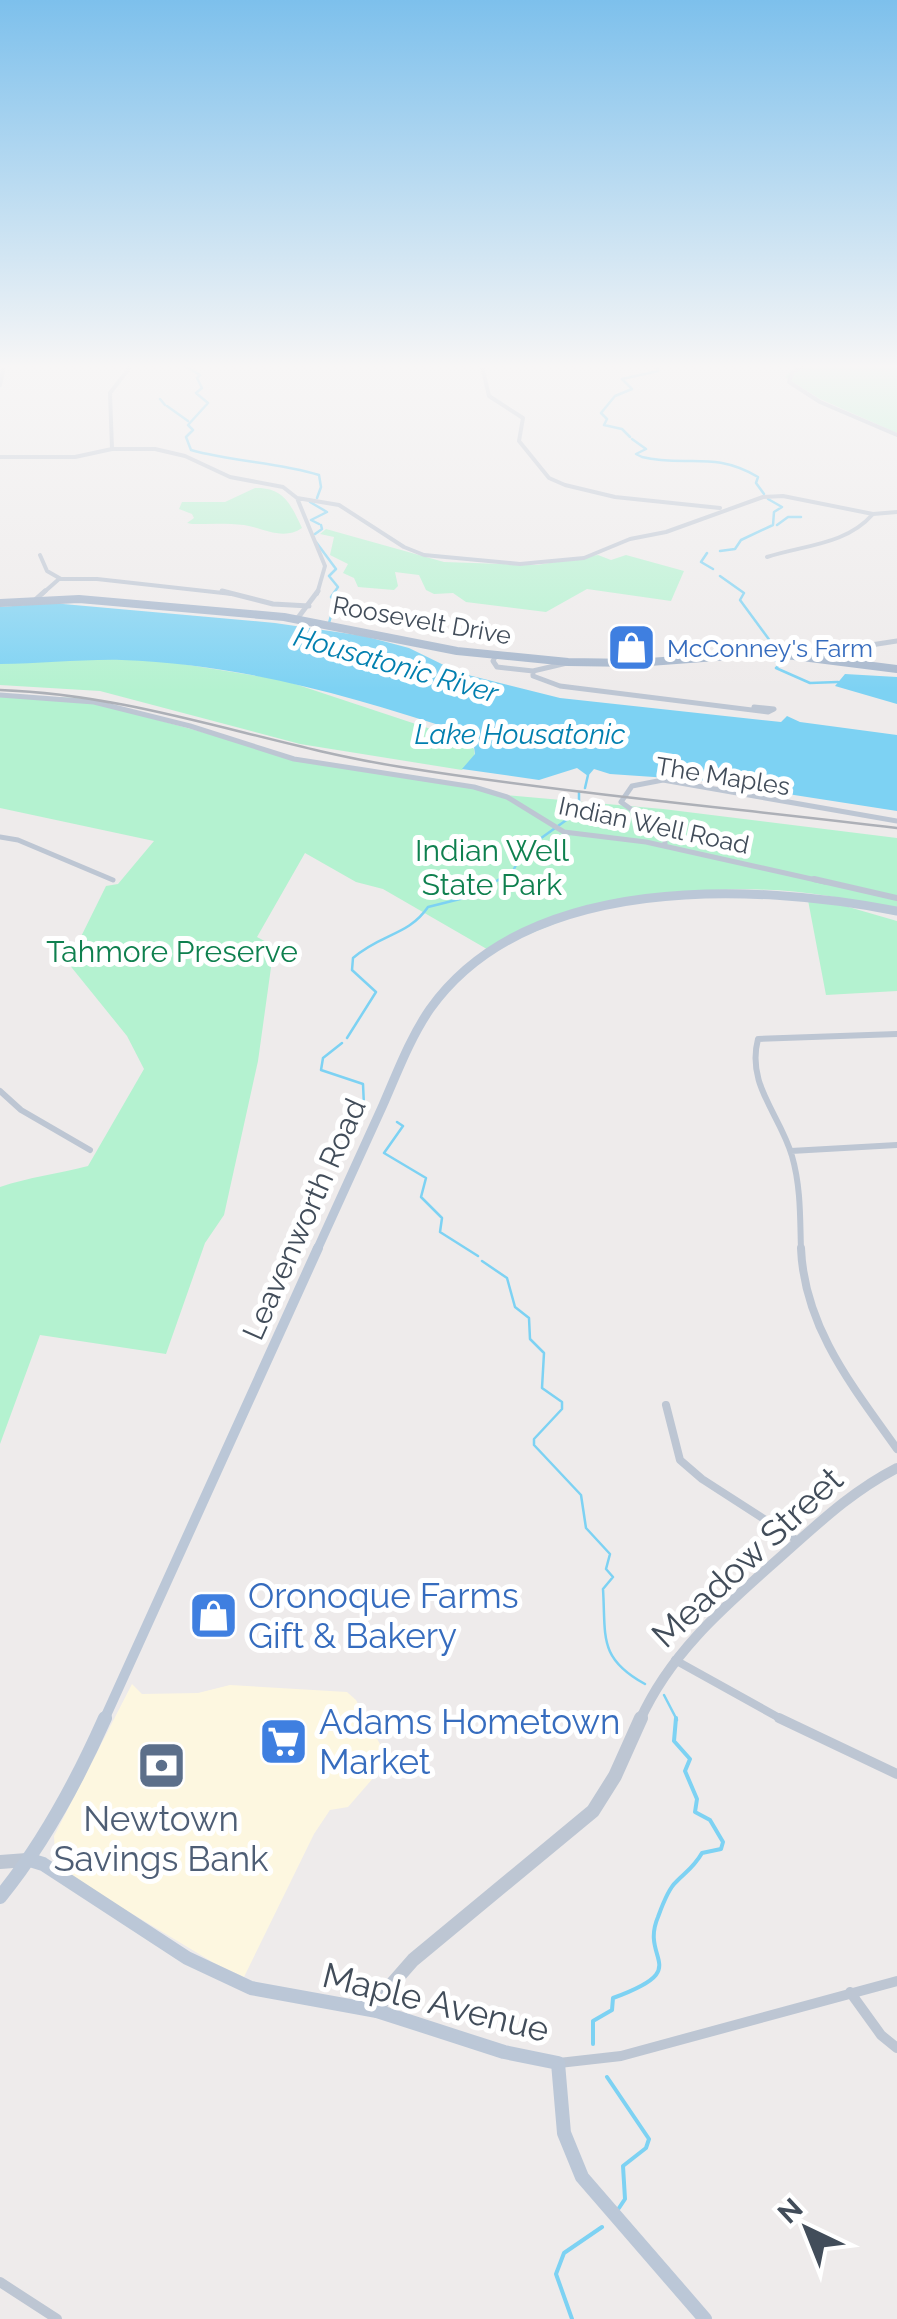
<svg xmlns="http://www.w3.org/2000/svg" width="897" height="2319" font-family="Raleway,sans-serif">
  <style>
    .commercial { fill: #fdf7e0 }
    .green { fill: #b4f2d0 }
    .water { fill: #7dd2f3 }
    .lines { fill: none; stroke-linecap: round; stroke-linejoin: round }
    .stream-far1 { stroke: #7dd2f3; stroke-width: 2.5 }
    .stream { stroke: #7dd2f3; stroke-width: 4 }
    .minor-far4 { stroke: #bdc6d3; stroke-width: 4 }
    .minor-far3 { stroke: #bdc6d3; stroke-width: 5 }
    .minor-far2 { stroke: #bdc6d3; stroke-width: 6 }
    .minor-far1 { stroke: #bdc6d3; stroke-width: 8 }
    .minor { stroke: #bdc6d3; stroke-width: 10 }
    .tertiary-far1 { stroke: #bdc6d3; stroke-width: 10 }
    .tertiary { stroke: #bdc6d3; stroke-width: 14 }
    .secondary-far2 { stroke: #bbc7d7; stroke-width: 9 }
    .secondary-far1 { stroke: #bbc7d7; stroke-width: 10 }
    .secondary { stroke: #bbc7d7; stroke-width: 14 }
    .primary { stroke: #a8b8cd; stroke-width: 8 }
    .rail { stroke: #adb0b7; stroke-width: 2.5 }
    .labels { text-anchor: middle; dominant-baseline: central; stroke-width: 10; stroke-linejoin: round; paint-order: stroke }
    .far-street-label { font-size: 25px; fill: #424d5a; stroke: #fff }
    .far-shop-label { font-size: 25px; fill: #366cbe; stroke: #fff; text-anchor: start }
    .far-water-label { font-size: 28px; font-style: italic; fill: #017faf; stroke: #fff }
    .park-label { font-size: 30px; fill: #0f804f; stroke: #fff }
    .street-label { font-size: 30px; fill: #424d5a; stroke: #fff }
    .near-street-label { font-size: 35px; fill: #424d5a; stroke: #fff }
    .near-shop-label { font-size: 35px; fill: #366cbe; stroke: #fff; text-anchor: start }
    .near-service-label { font-size: 35px; fill: #4e5e75; stroke: #fff }
  </style>
  <rect width="100%" height="100%" fill="#eeebeb"/>
  <!-- commercial -->
  <path class="commercial" d="M 132,1684 L 142,1694 L 198,1693 L 230,1685 L 347,1692 L 356,1700 L 381,1746 L 381,1769 L 348,1807 L 330,1810 L 314,1834 L 244,1977 L 214,1963 L 76,1880 L 55,1854 L 54,1836 Z"/>
  <!-- green -->
  <path class="green" d="M 796,366 L 897,366 L 897,433 L 820,399 L 785,377 Z
    M 255,488 C 284,487 291,505 302,528 C 283,541 264,528 244,525 C 227,523 209,524 192,524 L 187,523 L 194,518 L 192,514 L 179,509 L 182,502 L 225,502 Z
    M 326,529 L 444,562 L 537,565 L 598,555 L 611,560 L 626,555 L 684,571 L 671,601 L 587,589 L 546,612 L 466,602 L 453,593 L 434,594 L 426,590 L 419,575 L 395,572 L 398,586 L 394,590 L 358,587 L 354,578 L 343,573 L 348,564 L 330,555 L 334,537 L 320,534 Z
    M 139,657 L 283,680 L 464,740 L 474,749 L 475,757 L 462,770 L 300,744 L 100,691 L 0,685 L 0,661 Z
    M 0,695 L 77,698 L 297,758 L 442,780 L 505,795 L 663,809 L 897,838 L 897,912 C 762,871 616,886 492,952 L 383,889 L 356,882 L 305,853 L 257,937 L 274,946 L 258,1061 L 224,1215 L 205,1243 L 166,1354 L 40,1335 L 0,1444 L 0,1187 C 29,1177 58,1174 88,1166 L 144,1069 L 127,1036 L 68,963 L 106,886 L 118,884 L 154,841 L 0,808 Z
    M 807,895 L 897,921 L 897,991 L 826,995 Z"/>
  <!-- water -->
  <path class="water" d="M 52,603 L 275,623 L 364,636 L 409,648 L 460,673 L 560,698 L 781,722 L 787,716 L 800,722 L 897,735 L 897,811 L 698,780 L 610,774 L 594,769 L 588,776 L 577,768 L 539,780 L 462,769 L 475,754 L 473,740 L 457,731 C 348,695 238,664 122,660 C 82,659 41,664 0,664 L 0,607 Z
    M 845,674 L 897,677 L 897,704 L 835,686 Z"/>
  <g class="lines">
    <!-- stream-far1 -->
    <path class="stream-far1" d="M 185,366 L 200,375 L 197,378 L 202,388 L 196,393 L 208,403 L 188,425 L 193,430 L 186,437 L 191,450 C 233,462 277,462 319,475 L 321,487 L 317,498
      M 160,399 L 165,405
      M 167,406 L 188,421
      M 630,437 L 622,429 L 604,425 L 607,419 L 601,413 L 615,396 L 632,389 L 622,379 L 658,371 L 656,366
      M 632,439 L 646,449 L 636,454 L 642,457 C 687,468 712,450 758,477 L 756,483 L 764,494
      M 310,502 L 327,512 L 311,520 L 319,524
      M 777,525 L 788,517 L 801,517
      M 315,534 L 322,529 L 321,525
      M 316,542 L 336,569 L 329,576 L 338,587 L 331,597 L 342,607 L 332,612 L 329,623
      M 720,551 L 735,549 L 741,540 L 773,525 L 774,512 L 782,507 L 768,499
      M 707,553 L 701,562 L 713,569
      M 720,576 L 744,593 L 740,600 L 776,649
      M 778,658 L 776,661 L 781,664 L 776,668 L 810,683 L 838,682
      M 585,788 L 588,775
      M 347,1038 L 376,992 L 352,970 L 353,958 C 382,933 408,936 428,907 L 472,896 L 513,871 L 523,851 L 579,811 L 579,792
      M 342,1043 L 323,1058 L 321,1070 L 363,1084 L 364,1106
      M 397,1122 L 403,1126 L 384,1153 L 426,1178 L 421,1197 L 442,1218 L 440,1232 L 478,1256
      M 482,1261 L 507,1278 L 515,1307 L 529,1318 L 530,1339 L 544,1353 L 542,1388 L 562,1402 L 562,1409 L 534,1439 L 534,1445 L 581,1495 L 586,1528 L 610,1554 L 606,1569 L 613,1577 L 603,1589 C 606,1637 598,1658 645,1684
      M 664,1695 L 677,1720"/>
    <!-- stream -->
    <path class="stream" d="M 593,2044 L 593,2021 L 612,2010 L 613,1998 C 695,1968 639,1961 658,1917 C 662,1906 668,1889 676,1882 C 687,1871 694,1867 702,1853 L 721,1849 L 723,1842 L 710,1820 L 695,1812 L 697,1799 L 685,1771 L 690,1759 L 674,1741 L 676,1718
      M 607,2077 L 649,2139 L 646,2148 L 623,2166 L 625,2199 L 619,2208
      M 572,2319 L 556,2274 L 564,2253 L 602,2227"/>
    <!-- minor-far4 -->
    <path class="minor-far4" d="M 482,366 L 489,396 L 523,418 L 519,441 L 549,478 L 565,485 L 615,497 L 720,508
      M 804,366 L 793,372 L 789,382 L 820,402 L 897,435
      M 0,385 L 4,366
      M 112,449 L 110,393 L 131,366
      M 0,457 L 75,457 L 112,449 L 155,449 L 185,456 L 230,477 L 283,487 L 297,498 L 325,566 L 317,594
      M 297,498 L 339,505 L 404,547 L 424,555 L 520,564 L 584,558 L 630,539 L 666,532 L 763,497 L 783,496 L 873,514 L 897,512
      M 40,555 L 47,571 L 61,579
      M 767,557 C 804,545 846,545 873,514
      M 42,594 L 59,579 L 97,579 L 232,594"/>
    <!-- minor-far3 -->
    <path class="minor-far3" d="M 222,591 L 273,604 L 309,606
      M 35,600 L 45,591
      M 297,619 L 318,591
      M 496,655 L 493,661 L 497,667 L 533,671
      M 806,655 L 897,641
      M 567,663 L 533,671 L 533,676 L 560,686 L 768,712 L 774,709 L 754,707
      M 0,695 L 94,702 L 190,726 L 294,759 L 474,787 L 507,797 L 564,832 L 646,842 L 825,882
      M 0,837 L 18,840 L 113,880
      M 665,846 L 665,835 L 660,830 L 621,802 L 632,786 L 663,780 L 897,821"/>
    <!-- minor-far2 -->
    <path class="minor-far2" d="M 814,879 L 897,898
      M 0,1091 L 21,1110 L 90,1150
      M 791,1151 L 897,1145
      M 801,1250 C 800,1219 801,1187 792,1156 C 780,1114 746,1085 758,1039 L 897,1034"/>
    <!-- minor-far1 -->
    <path class="minor-far1" d="M 801,1248 C 804,1327 853,1387 897,1449
      M 666,1405 L 680,1460 L 702,1479 L 798,1541
      M 675,1660 L 783,1720"/>
    <!-- minor -->
    <path class="minor" d="M 779,1718 L 897,1774
      M 850,1992 L 881,2035 L 897,2048
      M 559,2063 L 621,2056 L 897,1981
      M 0,2282 L 57,2319"/>
    <!-- tertiary-far1 -->
    <path class="tertiary-far1" d="M 640,1720 C 672,1649 729,1603 786,1552 C 822,1520 854,1490 897,1468"/>
    <!-- tertiary -->
    <path class="tertiary" d="M 0,1862 L 27,1860
      M 377,2011 L 392,1984 L 413,1960 L 593,1811 L 615,1776 L 641,1718"/>
    <!-- secondary-far2 -->
    <path class="secondary-far2" d="M 317,1250 C 339,1202 361,1153 383,1105 C 397,1073 410,1038 430,1009 C 527,873 753,883 897,911"/>
    <!-- secondary-far1 -->
    <path class="secondary-far1" d="M 104,1720 L 318,1248"/>
    <!-- secondary -->
    <path class="secondary" d="M 30,1860 L 43,1864 L 187,1958 L 251,1988 L 377,2011 L 504,2052 L 558,2063 L 564,2133 L 582,2177 L 705,2319
      M 0,1897 C 44,1843 77,1781 105,1718"/>
    <!-- primary -->
    <path class="primary" d="M 0,603 L 79,599 L 284,617 L 457,651 L 568,662 L 636,663 L 770,653 L 897,669"/>
    <!-- rail -->
    <path class="rail" d="M 0,690 C 142,695 263,745 401,767 C 565,793 732,808 897,828"/>
  </g>
  <!-- sky -->
  <linearGradient id="sky" x2="0" y2="1"><stop stop-color="#7dc0ec"/><stop offset="0.53" stop-color="#f7f6f6"/><stop offset="1" stop-color="#f7f6f6" stop-opacity="0"/></linearGradient>
  <rect width="897" height="691" fill="url(#sky)"/>
  <!-- icons -->
  <defs>
    <symbol id="shop-square" viewBox="-11 -11 22 22"><rect x="-9" y="-9" width="18" height="18" rx="4" fill="#3f7fe0" stroke="#fff"/><path d="M-5-2.5h2.3a2.7 3.5 0 0 1 5.4 0H5L5.5 6h-11ZM-1.5-2.5h3a1.5 2.3 0 0 0-3 0Z" fill="#fff"/></symbol>
    <symbol id="supermarket-square" viewBox="-11 -11 22 22"><rect x="-9" y="-9" width="18" height="18" rx="4" fill="#3f7fe0" stroke="#fff"/><path d="M-6-5.5h2.5l.6 2H6L4.5 2H-2.5L-4.4-4H-6ZM-1.5 3.2a1.3 1.3 0 1 0 .1 0ZM3 3.2a1.3 1.3 0 1 0 .1 0Z" fill="#fff"/></symbol>
    <symbol id="bank-square" viewBox="-11 -11 22 22"><rect x="-9" y="-9" width="18" height="18" rx="4" fill="#5c6f8a" stroke="#fff"/><path d="M-6-4H6V4H-6ZM0-2.3a2.3 2.3 0 1 0 0 4.6a2.3 2.3 0 1 0 0-4.6Z" fill="#fff"/></symbol>
  </defs>
  <g fill-rule="evenodd">
    <use href="#shop-square" x="604" y="620" width="55" height="55"/>
    <use href="#shop-square" x="186" y="1588" width="55" height="55"/>
    <use href="#supermarket-square" x="256" y="1714" width="55" height="55"/>
    <use href="#bank-square" x="134" y="1738" width="55" height="55"/>
  </g>
  <g class="labels">
    <!-- far-street labels -->
    <g class="far-street-label">
      <text transform="translate(422 620) rotate(10)">Roosevelt Drive</text>
      <text transform="translate(723 776) rotate(9)">The Maples</text>
      <text transform="translate(654 825) rotate(12)">Indian Well Road</text>
    </g>
    <!-- far-shop labels -->
    <g class="far-shop-label">
      <text x="667" y="648">McConney's Farm</text>
    </g>
    <!-- far-water labels -->
    <g class="far-water-label">
      <text transform="translate(396 665) rotate(16)">Housatonic River</text>
      <text x="520" y="734">Lake Housatonic</text>
    </g>
    <!-- park labels -->
    <g class="park-label">
      <text x="492" y="850">Indian Well<tspan x="492" dy="34">State Park</tspan></text>
      <text x="172" y="951">Tahmore Preserve</text>
    </g>
    <!-- street labels -->
    <g class="street-label">
      <text transform="translate(304 1219) rotate(-66)">Leavenworth Road</text>
    </g>
    <!-- near-street labels -->
    <g class="near-street-label">
      <text transform="translate(747 1557) rotate(-43)">Meadow Street</text>
      <text transform="translate(436 2002) rotate(14)">Maple Avenue</text>
    </g>
    <!-- near-shop labels -->
    <g class="near-shop-label">
      <text x="248" y="1595">Oronoque Farms<tspan x="248" dy="40">Gift &amp; Bakery</tspan></text>
      <text x="319" y="1721">Adams Hometown<tspan x="319" dy="40">Market</tspan></text>
    </g>
    <!-- near-service labels -->
    <g class="near-service-label">
      <text x="161" y="1818">Newtown<tspan x="161" dy="40">Savings Bank</tspan></text>
    </g>
  </g>
  <!-- north arrow -->
  <g transform="translate(807 2229) rotate(317)" stroke="#ffffff" stroke-width="8" paint-order="stroke">
  <path d="M0-8L18 38L0 25L-18 38Z" fill="#424d5a"/>
  <text y="-15" font-size="28" font-weight="bold" text-anchor="middle" fill="#424d5a">N</text>
  </g>
</svg>
